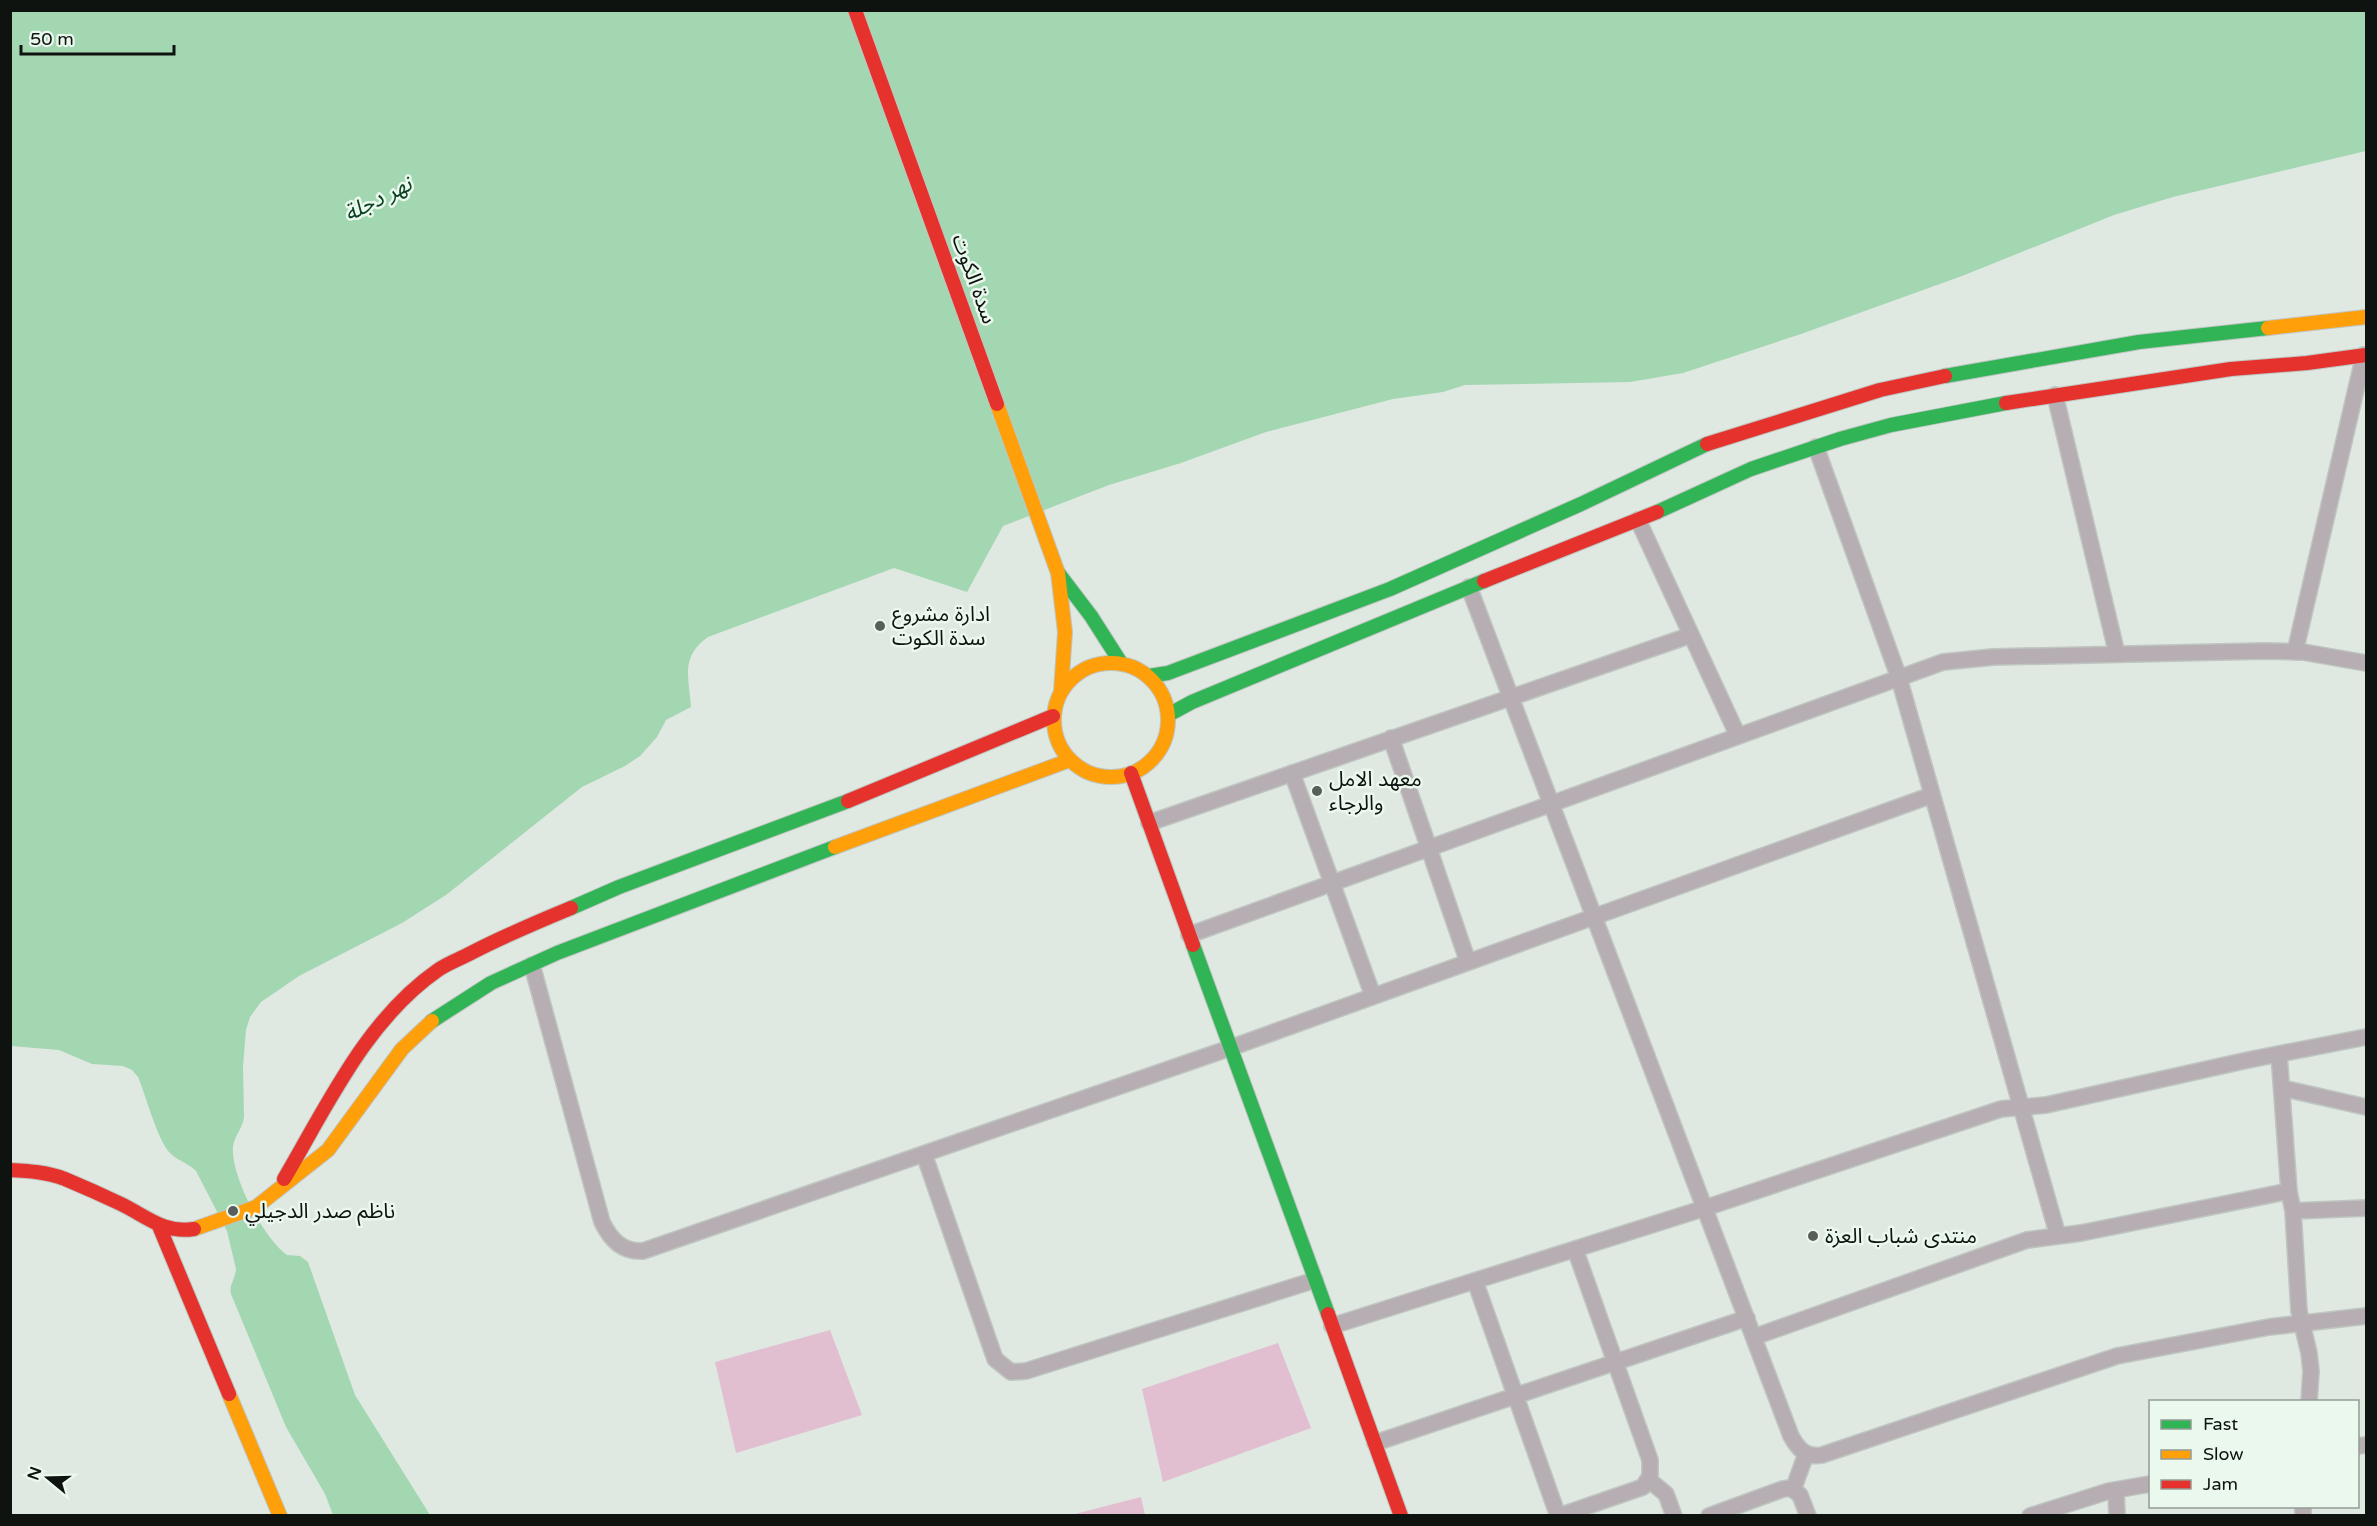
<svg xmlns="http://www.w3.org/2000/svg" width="2377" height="1526" font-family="'Varela Round','Noto Sans Arabic',sans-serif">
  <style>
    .green { fill: #e1bfd1 }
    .water { fill: #a3d7b2 }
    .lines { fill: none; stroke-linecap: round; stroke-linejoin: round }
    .street-casing { stroke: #bfc5c1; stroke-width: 18 }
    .fast-casing { stroke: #bfc5c1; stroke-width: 16 }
    .slow-casing { stroke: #bfc5c1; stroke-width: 16 }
    .jam-casing { stroke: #bfc5c1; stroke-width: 16 }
    .street { stroke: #b6aeb2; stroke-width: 15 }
    .fast { stroke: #30b455; stroke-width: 14 }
    .slow { stroke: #ff9f0a; stroke-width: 14 }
    .jam { stroke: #e5322d; stroke-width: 14 }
    .poi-dot { fill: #585e5a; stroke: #eaf8ed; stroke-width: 2 }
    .labels { text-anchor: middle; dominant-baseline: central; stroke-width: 5; stroke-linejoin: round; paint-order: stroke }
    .street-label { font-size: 21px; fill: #0f1310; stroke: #eaf8ed }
    .poi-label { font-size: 21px; fill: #0f1310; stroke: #eaf8ed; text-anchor: start }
    .water-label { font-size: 22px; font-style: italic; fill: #084020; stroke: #eaf8ed }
  </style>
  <rect width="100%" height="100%" fill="#e0e8e2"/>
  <!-- green -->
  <path class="green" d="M 830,1330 L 862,1415 L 736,1453 L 715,1362 Z
    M 1278,1343 L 1311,1428 L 1163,1482 L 1142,1389 Z
    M 1141,1497 L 1145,1515 L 1071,1515 Z"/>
  <!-- water -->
  <path class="water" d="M 10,11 L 2366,11 L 2366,151 L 2173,197 L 2114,215 L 1962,276 L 1801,334 L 1683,373 L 1630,382 L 1465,385 L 1443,392 L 1393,399 L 1266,432 L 1181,463 L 1109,485 L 1003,526 L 967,592 L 894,568 L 708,637 C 680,657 689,677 691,707 L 666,720 L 657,737 L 640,756 L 625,766 L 582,787 L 446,895 L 402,923 L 299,976 L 261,1002 L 250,1017 L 246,1030 L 243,1066 L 244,1117 C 243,1128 234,1136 233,1147 C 231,1176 263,1238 287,1255 L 300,1256 L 308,1262 L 355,1395 L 430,1515 L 333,1515 L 325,1494 L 286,1427 L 231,1294 C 229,1284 235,1280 236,1269 L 227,1231 L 196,1171 C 188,1163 176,1160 169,1152 C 157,1138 146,1096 138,1077 L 132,1070 L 123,1066 L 92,1064 L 59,1050 L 11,1046 Z"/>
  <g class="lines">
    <defs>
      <path id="street" d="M 2055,395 L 2117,654
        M 1816,447 L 1899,678 L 2058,1236
        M 1638,520 L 1738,736
        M 1469,587 L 1791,1436 C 1798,1449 1806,1458 1822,1455 L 2117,1356 L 2269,1327 L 2366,1316
        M 2295,652 L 2364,355
        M 1391,738 L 1468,962
        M 1292,773 L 1373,996
        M 1149,823 L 1691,635
        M 1189,935 L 1943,662 L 1993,657 L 2264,651 L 2303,652 L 2366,663
        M 532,965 L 602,1222 C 611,1240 622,1252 643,1251 L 1230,1048 L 1932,795
        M 2279,1054 L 2289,1191 L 2293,1211 L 2299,1311 L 2309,1353 L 2311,1371 L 2309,1402
        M 2282,1088 L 2366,1107
        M 924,1154 L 995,1359 L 1011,1372 L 1026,1371 L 1315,1280
        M 2293,1211 L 2366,1208
        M 1475,1281 L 1558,1516
        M 1332,1326 L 1705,1208 L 2001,1109 L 2046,1105 L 2248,1060 L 2366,1037
        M 1754,1337 L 2027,1240 L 2081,1233 L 2289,1191
        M 1375,1443 L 1747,1318
        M 2358,1446 L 2366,1445
        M 1649,1480 L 1666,1494 L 1674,1516
        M 1793,1490 L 1806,1454
        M 2116,1490 L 2117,1516
        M 1559,1516 L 1643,1487 L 1650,1476 L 1650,1460 L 1575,1249
        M 1709,1516 L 1783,1489 L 1791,1488 L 1800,1495 L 1808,1516
        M 2030,1516 L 2109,1491 L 2150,1484
        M 2303,1516 L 2303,1506"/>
      <path id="fast" d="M 1945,376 L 2139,342 L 2268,328
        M 1657,512 L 1751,469 L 1840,439 L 1891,425 L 2006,403
        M 1059,574 L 1091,616 L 1121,663
        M 1149,676 L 1168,673 L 1390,589 L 1581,504 L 1707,444
        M 1168,715 L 1192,702 L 1484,581
        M 571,908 L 619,887 L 848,801
        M 1193,945 L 1328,1314
        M 432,1021 L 491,983 L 557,953 L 835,847"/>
      <path id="slow" d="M 2268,328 L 2366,317
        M 997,404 L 1058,573 L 1065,632 L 1061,691
        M1054 720a57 57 0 1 1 114 0a57 57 0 1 1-114 0Z
        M 835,847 L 1070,760
        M 194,1229 L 256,1207 L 328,1150 L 402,1049 L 432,1021
        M 229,1394 L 280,1516"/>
      <path id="jam" d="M 855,10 L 997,404
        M 2006,403 L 2231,369 L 2307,363 L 2366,355
        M 1707,444 L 1880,390 L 1945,376
        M 1484,581 L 1657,512
        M 1131,773 L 1193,945
        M 848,801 L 1053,716
        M 10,1170 C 29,1171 47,1172 65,1179 C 84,1187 102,1195 121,1204 C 146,1216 164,1234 194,1229
        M 284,1179 C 327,1106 366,1020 438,970 C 448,963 460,959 471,953 C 504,936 537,922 571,908
        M 159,1226 L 229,1394
        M 1328,1314 L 1401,1516"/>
    </defs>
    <!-- street casing -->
    <use href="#street" class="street-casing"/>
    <!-- fast casing -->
    <use href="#fast" class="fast-casing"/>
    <!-- slow casing -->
    <use href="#slow" class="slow-casing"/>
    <!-- jam casing -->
    <use href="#jam" class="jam-casing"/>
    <!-- street -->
    <use href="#street" class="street"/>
    <!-- fast -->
    <use href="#fast" class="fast"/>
    <!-- slow -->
    <use href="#slow" class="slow"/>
    <!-- jam -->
    <use href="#jam" class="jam"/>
  </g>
  <!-- markers -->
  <g class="poi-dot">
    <circle cx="880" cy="626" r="6"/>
    <circle cx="1317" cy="791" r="6"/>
    <circle cx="233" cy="1211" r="6"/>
    <circle cx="1813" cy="1236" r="6"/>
  </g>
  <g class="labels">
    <!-- street labels -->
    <g class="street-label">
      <text transform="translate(974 279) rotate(70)">سدة الكوت</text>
    </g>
    <!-- poi labels -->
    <g class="poi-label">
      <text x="892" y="614">ادارة مشروع<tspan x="892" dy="24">سدة الكوت</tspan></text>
      <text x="1329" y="779">معهد الامل<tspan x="1329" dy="24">والرجاء</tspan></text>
      <text x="245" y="1211">ناظم صدر الدجيلي</text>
      <text x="1825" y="1236">منتدى شباب العزة</text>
    </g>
    <!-- water labels -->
    <g class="water-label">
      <text transform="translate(378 199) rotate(-27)">نهر دجلة</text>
    </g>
  </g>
  <!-- border -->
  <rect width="2377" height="1526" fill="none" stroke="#0f1310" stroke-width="24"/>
  <!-- legend -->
  <rect x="2149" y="1400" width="210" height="108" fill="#eaf8ed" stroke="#929c95" stroke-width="1.5"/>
  <rect x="2161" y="1420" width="30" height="9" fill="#30b455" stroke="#929c95" stroke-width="1.5"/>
  <text x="2203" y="1430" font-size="18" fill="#0f1310">Fast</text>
  <rect x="2161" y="1450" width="30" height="9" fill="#ff9f0a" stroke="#929c95" stroke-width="1.5"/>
  <text x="2203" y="1460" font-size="18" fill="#0f1310">Slow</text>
  <rect x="2161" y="1480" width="30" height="9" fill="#e5322d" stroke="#929c95" stroke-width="1.5"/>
  <text x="2203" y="1490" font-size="18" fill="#0f1310">Jam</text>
  <!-- north arrow -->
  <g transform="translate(48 1478) rotate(289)" stroke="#eaf8ed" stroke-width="4.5" paint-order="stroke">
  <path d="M0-4.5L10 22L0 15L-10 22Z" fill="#0f1310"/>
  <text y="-9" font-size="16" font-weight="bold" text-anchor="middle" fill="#0f1310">N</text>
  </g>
  <!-- scale -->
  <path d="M21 45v9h153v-9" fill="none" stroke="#0f1310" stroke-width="3"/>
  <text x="30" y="45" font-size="18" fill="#0f1310" stroke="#eaf8ed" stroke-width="4.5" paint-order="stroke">50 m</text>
</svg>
